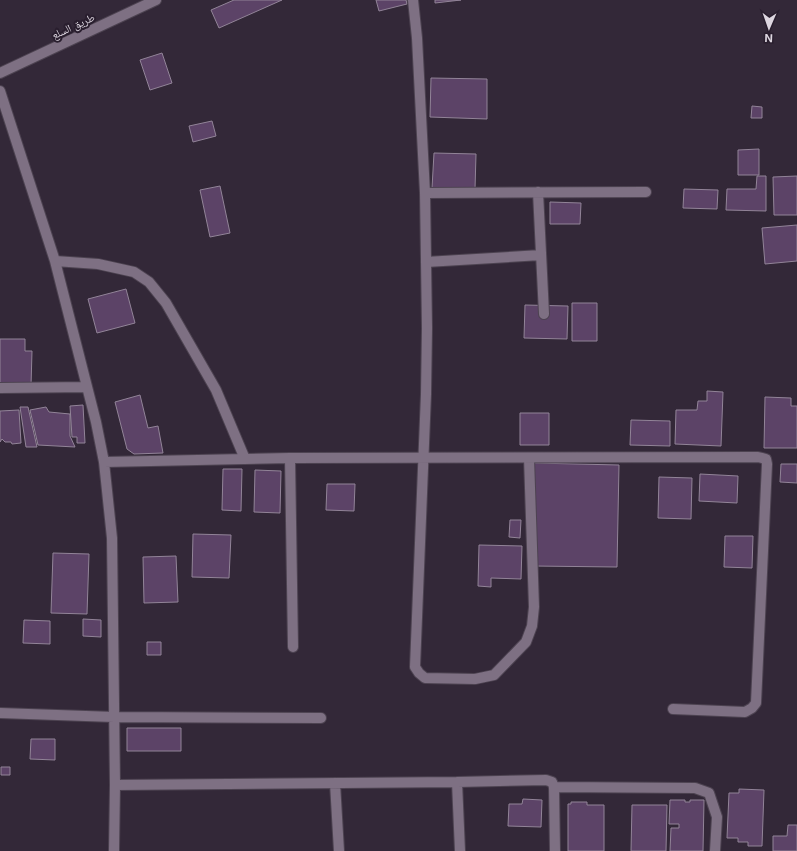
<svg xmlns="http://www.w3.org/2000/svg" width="797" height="851" font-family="Inter,'Noto Naskh Arabic',sans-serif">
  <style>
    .building { fill: #5c4367; stroke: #928498 }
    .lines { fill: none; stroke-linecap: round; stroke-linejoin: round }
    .minor-casing { stroke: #4d4351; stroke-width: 12 }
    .minor { stroke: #7e7083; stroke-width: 10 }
    .labels { text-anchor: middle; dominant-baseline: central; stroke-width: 4; stroke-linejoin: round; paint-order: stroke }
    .street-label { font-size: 11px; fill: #ddd6e0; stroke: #291e2e }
  </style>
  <rect width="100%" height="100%" fill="#332838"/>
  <!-- building -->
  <path class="building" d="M 234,0 L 282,0 L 219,28 L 211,10 Z
    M 376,0 L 406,0 L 407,4 L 379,11 Z
    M 435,0 L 461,0 L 435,3 Z
    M 162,53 L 172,83 L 150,90 L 140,60 Z
    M 431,78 L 487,79 L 487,119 L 430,117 Z
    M 752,106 L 762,107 L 762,118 L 751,118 Z
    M 212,121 L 216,136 L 193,142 L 189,126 Z
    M 759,149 L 759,175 L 738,175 L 738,150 Z
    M 434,153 L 476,154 L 475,189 L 432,188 Z
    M 757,176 L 766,176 L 766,211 L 726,210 L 727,189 L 756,189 Z
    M 797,176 L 797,215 L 774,215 L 773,177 Z
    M 220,186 L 230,233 L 210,237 L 200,190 Z
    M 684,189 L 718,190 L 717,209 L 683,208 Z
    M 550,202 L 581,203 L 580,224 L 550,224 Z
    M 797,225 L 797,261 L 765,264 L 762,228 Z
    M 126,289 L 135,323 L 97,333 L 88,299 Z
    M 572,303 L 597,303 L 597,341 L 572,341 Z
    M 525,305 L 568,306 L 567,339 L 524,338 Z
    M 0,339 L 25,339 L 25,351 L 32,351 L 31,386 L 0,385 Z
    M 707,391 L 723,392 L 721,446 L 675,444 L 676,410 L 697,410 L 698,401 L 707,401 Z
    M 140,395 L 148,428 L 158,426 L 163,453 L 134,454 L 127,449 L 115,402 Z
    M 765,397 L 791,398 L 791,406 L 797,406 L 797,448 L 764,448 Z
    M 83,405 L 85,443 L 77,443 L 77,437 L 72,437 L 70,406 Z
    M 20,407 L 28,407 L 37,447 L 26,447 Z
    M 46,407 L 49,412 L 70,414 L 70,436 L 75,447 L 38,445 L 30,410 Z
    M 19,410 L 21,443 L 12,444 L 11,442 L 5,442 L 2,439 L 0,442 L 0,411 Z
    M 520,413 L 549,413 L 549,445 L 520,445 Z
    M 631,420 L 670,421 L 670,446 L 630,445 Z
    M 534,463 L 619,465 L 617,567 L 533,566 Z
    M 781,464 L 797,464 L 797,483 L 780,482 Z
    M 223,469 L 242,469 L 241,511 L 222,510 Z
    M 255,470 L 281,471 L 280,513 L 254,512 Z
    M 700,474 L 738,476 L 737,503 L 699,501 Z
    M 659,477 L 692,478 L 691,519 L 658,518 Z
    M 327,484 L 355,484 L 354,511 L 326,510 Z
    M 510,520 L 521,520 L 520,538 L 509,537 Z
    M 193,534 L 231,535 L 229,578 L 192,577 Z
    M 725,536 L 753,536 L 752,568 L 724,567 Z
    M 479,545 L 522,546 L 521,579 L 491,578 L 491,587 L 478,586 Z
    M 53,553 L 89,554 L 87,614 L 51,613 Z
    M 176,556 L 178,602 L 144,603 L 143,557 Z
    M 83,619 L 101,620 L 101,637 L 83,636 Z
    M 24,620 L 50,621 L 50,644 L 23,643 Z
    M 147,642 L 161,642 L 161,655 L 147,655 Z
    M 127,728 L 181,728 L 181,751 L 127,751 Z
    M 31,739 L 55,739 L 55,760 L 30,759 Z
    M 1,767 L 10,767 L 10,775 L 1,775 Z
    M 739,789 L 764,790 L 762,846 L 748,846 L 748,842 L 738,842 L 738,838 L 727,838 L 729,793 L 739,793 Z
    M 523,799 L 542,800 L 541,827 L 508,826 L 509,804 L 522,804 Z
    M 670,800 L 685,800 L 685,802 L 690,802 L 690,800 L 704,800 L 703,851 L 670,851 L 671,828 L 679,828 L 679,824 L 669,824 Z
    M 571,802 L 587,802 L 587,805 L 604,805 L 604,851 L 568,851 L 568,804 L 571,804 Z
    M 632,805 L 667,805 L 666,851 L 631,851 Z
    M 788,825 L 797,825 L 797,851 L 773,851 L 773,836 L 787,836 Z"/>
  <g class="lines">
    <defs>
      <path id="minor" d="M 413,0 L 417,38 L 425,193 L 427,328 L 426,394 L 415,667 L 419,673 L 425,678 L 475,679 L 494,675 L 526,642 L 532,626 L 534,607 L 529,458
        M 0,73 L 156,0
        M 0,91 L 55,261 L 96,422 L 104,462 L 112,538 L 115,785 L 114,851
        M 538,192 L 544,314
        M 425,193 L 646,192
        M 55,261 L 98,264 L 134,272 L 149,282 L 166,303 L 216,390 L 245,459
        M 426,262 L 541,255
        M 0,388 L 87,387
        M 290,458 L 293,647
        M 104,462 L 290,458 L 758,457 L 766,459 L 767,464 L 756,703 L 752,708 L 745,712 L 673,709
        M 0,713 L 114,717 L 321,718
        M 457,782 L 546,780 L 552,782 L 554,787 L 555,851
        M 335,783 L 339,851
        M 115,785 L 457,782 L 460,851
        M 554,787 L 695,788 L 709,793 L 717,817 L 715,851"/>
    </defs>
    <!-- minor casing -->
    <use href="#minor" class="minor-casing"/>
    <!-- minor -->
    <use href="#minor" class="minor"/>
  </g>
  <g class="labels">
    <!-- street labels -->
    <g class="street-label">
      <text transform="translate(73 26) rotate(-25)">طريق السلع</text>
    </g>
  </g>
  <!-- north arrow -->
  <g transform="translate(769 28) rotate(182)" stroke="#291e2e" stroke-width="3" paint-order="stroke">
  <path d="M0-3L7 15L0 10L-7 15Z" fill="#ddd6e0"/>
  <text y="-6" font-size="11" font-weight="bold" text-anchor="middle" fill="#ddd6e0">N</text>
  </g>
</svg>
